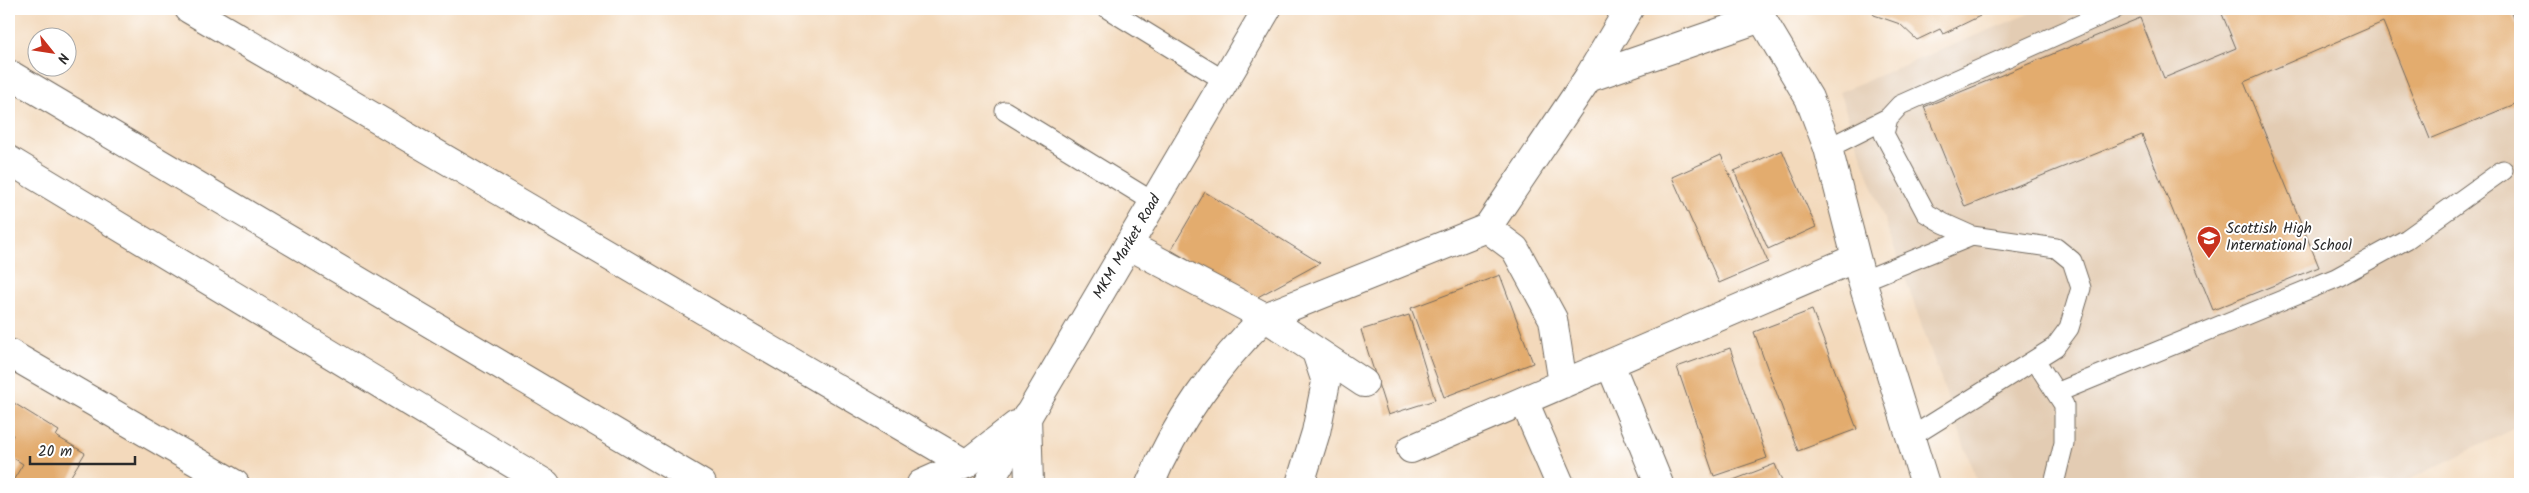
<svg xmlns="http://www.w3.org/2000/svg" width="2529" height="493" font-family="Kalam,sans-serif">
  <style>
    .built { fill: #e3ccb3 }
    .building { fill: #e3ac6e }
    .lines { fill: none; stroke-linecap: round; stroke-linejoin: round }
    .lane-casing { stroke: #71685d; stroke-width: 21 }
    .street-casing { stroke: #71685d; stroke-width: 30 }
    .secondary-casing { stroke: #71685d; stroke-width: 30 }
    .lane { stroke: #fff; stroke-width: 19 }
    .street { stroke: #fff; stroke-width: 28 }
    .secondary { stroke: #fff; stroke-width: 28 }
    .labels { text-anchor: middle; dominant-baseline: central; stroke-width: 4; stroke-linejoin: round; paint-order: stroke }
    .poi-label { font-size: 15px; fill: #2b2b2b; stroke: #fff; text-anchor: start }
    .street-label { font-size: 15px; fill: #2b2b2b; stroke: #fff }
  </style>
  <rect width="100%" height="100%" fill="#fff"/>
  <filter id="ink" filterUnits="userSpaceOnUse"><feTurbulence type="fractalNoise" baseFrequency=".02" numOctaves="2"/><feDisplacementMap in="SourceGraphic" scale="10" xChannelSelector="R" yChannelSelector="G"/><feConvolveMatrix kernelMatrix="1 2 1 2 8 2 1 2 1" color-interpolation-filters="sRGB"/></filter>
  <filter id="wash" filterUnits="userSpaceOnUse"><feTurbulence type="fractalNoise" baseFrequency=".0096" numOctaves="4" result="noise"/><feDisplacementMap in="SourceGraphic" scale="20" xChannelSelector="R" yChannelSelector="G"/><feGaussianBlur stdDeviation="1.12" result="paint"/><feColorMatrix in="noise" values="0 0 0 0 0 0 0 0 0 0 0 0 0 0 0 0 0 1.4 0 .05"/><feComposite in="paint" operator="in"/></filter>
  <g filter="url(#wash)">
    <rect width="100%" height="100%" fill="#f3d9bb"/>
    <!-- built -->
    <path class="built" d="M 2040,9 L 2520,9 L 2520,426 L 2400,484 L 1978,484 L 1839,92 Z"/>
    <g id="blocks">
      <!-- building -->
      <path class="building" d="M 1870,9 L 1976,9 L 1980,16 L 1943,34 L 1940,29 L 1917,40 L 1900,24 L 1874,15 Z
        M 2220,9 L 2510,9 L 2520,35 L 2520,102 L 2430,139 L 2383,22 L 2244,82 L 2319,267 L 2213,310 L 2142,135 L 1965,207 L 1924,107 L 2140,18 L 2164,78 L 2236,48 Z
        M 1782,150 L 1816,227 L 1768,249 L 1734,171 Z
        M 1721,155 L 1768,262 L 1719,283 L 1672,177 Z
        M 1205,192 L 1320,263 L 1254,299 L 1171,250 Z
        M 1500,275 L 1533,363 L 1444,397 L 1411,308 Z
        M 1812,310 L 1857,429 L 1798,451 L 1754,332 Z
        M 1409,315 L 1435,400 L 1388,415 L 1361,330 Z
        M 1730,348 L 1767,458 L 1714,476 L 1677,367 Z
        M 9,400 L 59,431 L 56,436 L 85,453 L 66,484 L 11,484 L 23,464 L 9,455 L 9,443 L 13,435 L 9,432 Z
        M 1775,464 L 1783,484 L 1723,484 Z"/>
    </g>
  </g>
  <g filter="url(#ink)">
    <use href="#blocks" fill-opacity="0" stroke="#71685d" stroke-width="1"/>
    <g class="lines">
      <defs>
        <path id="lane" d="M 1108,9 L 1225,81
          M 1005,111 L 1155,203
          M 1828,148 L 1888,118
          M 1862,281 L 1972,236
          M 2035,360 L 2064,405 L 2064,443 L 2054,484
          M 2056,393 L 2336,278 L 2407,239 L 2503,170
          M 1911,437 L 2055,347 L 2069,328 L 2081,288 L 2072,261 L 2056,248 L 1972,236 L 1943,223 L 1926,213 L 1884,134 L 1888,118 L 1900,105 L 2115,9"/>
        <path id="street" d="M 189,9 L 966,464
          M 1756,9 L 1809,98 L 1828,148 L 1862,281 L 1925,484
          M 1588,78 L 1761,18
          M 1487,228 L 1515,249 L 1553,319 L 1563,384
          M 1130,246 L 1265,317 L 1487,228 L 1588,78 L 1629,9
          M 9,353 L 235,484
          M 1610,364 L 1659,484
          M 1524,401 L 1560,484
          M 1411,449 L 1856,258
          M 1150,484 C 1175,423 1218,363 1265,317 L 1364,383
          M 1300,484 L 1316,432 L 1326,382 L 1316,352"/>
        <g id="secondary">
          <path d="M 9,74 L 702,484"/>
          <path d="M 9,160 L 546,484"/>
          <path d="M 1027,416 L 1029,484"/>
          <path d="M 921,484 L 966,464 L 1016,425"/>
          <path id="s1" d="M 988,484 L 1267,9"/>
        </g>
      </defs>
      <!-- lane casing -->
      <use href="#lane" class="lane-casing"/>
      <!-- street casing -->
      <use href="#street" class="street-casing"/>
      <!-- secondary casing -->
      <use href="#secondary" class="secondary-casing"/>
      <!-- lane -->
      <use href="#lane" class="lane"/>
      <!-- street -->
      <use href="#street" class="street"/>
      <!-- secondary -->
      <use href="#secondary" class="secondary"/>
    </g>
  </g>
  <!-- icons -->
  <defs>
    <symbol id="school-pin" viewBox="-11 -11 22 30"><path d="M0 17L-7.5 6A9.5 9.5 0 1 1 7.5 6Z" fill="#c8321e" stroke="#fff"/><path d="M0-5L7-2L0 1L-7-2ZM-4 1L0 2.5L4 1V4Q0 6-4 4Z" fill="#fff"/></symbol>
  </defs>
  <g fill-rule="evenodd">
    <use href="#school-pin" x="2195" y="224" width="28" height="38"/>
  </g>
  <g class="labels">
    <!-- poi labels -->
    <g class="poi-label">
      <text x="2226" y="229">Scottish High<tspan x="2226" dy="17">International School</tspan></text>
    </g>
    <!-- street labels -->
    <g class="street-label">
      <text stroke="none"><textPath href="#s1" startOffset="275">MKM Market Road</textPath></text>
    </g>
  </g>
  <!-- margin -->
  <rect width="2529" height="493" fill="none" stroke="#fff" stroke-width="30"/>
  <!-- north arrow -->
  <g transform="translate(52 52) rotate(120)"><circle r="24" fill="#ffffff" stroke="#aaaaaa"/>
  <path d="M0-4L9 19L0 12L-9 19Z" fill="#c8321e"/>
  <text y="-8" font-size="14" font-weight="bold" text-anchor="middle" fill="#2b2b2b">N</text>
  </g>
  <!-- scale -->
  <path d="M30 456v8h105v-8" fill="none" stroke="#2b2b2b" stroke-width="2.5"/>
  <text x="38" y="456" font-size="15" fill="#2b2b2b" stroke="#ffffff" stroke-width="4" paint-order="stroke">20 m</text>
</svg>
